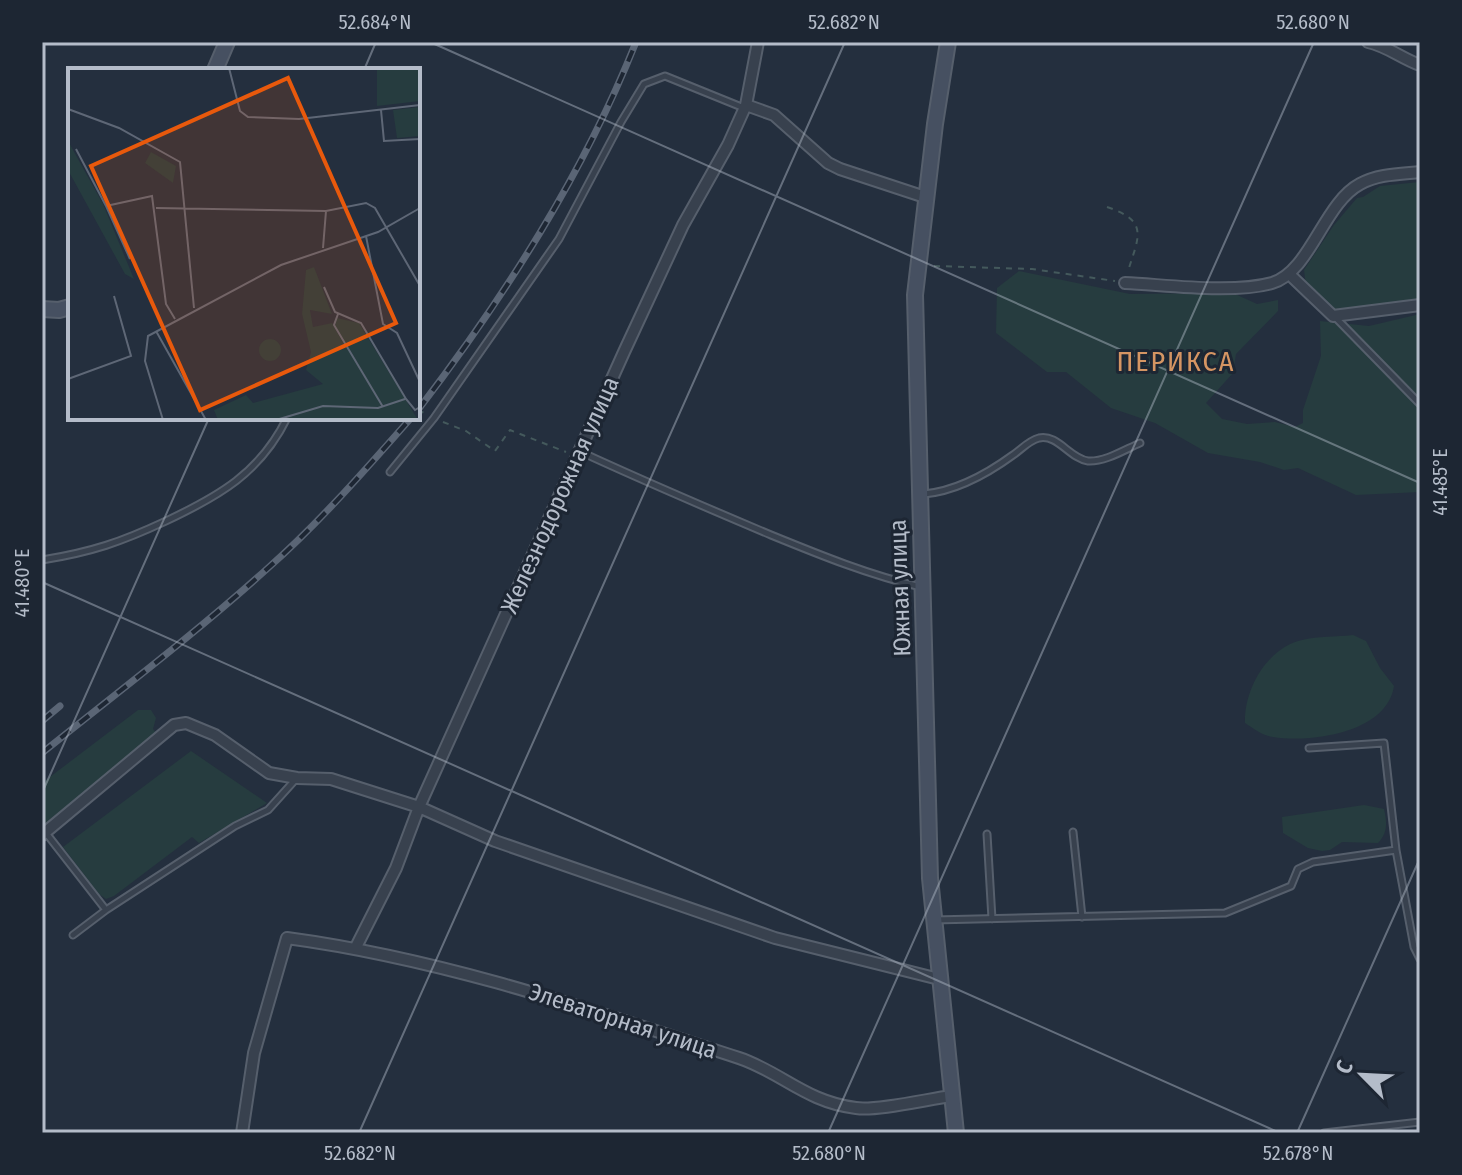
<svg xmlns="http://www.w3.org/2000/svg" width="1462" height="1175" font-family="'Fira Sans Condensed',sans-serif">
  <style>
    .green { fill: #263c3f }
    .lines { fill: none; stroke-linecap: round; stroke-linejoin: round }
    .lane-casing { stroke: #565f6c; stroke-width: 9 }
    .street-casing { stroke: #565f6c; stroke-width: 14 }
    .secondary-casing { stroke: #565f6c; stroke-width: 18 }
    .path { stroke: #44595c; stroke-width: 2; stroke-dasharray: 6 6; stroke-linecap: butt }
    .lane { stroke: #38414e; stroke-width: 5 }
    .street { stroke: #38414e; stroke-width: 10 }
    .secondary { stroke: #465061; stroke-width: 14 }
    .rail-casing { stroke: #5a6575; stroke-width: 7 }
    .rail { stroke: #1d2633; stroke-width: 4; stroke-dasharray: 12; stroke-linecap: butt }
    .ticks { fill: none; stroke: #b4bcc9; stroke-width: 2; stroke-opacity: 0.45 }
    .labels { text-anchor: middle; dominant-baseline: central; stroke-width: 6; stroke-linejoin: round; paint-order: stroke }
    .street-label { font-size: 24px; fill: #b4bcc9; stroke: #1d2633 }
    .quarter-label { font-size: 28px; letter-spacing: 2px; fill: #d59563; stroke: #1d2633 }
    .inset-road { fill: none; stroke: #5e6776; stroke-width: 2 }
    .view { fill: #e8590c; fill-opacity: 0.15; stroke: #e8590c; stroke-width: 4 }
    .inset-edge { fill: none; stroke: #b4bcc9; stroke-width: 4 }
    .neatline { fill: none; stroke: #b4bcc9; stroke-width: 3 }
    .ticks-label { font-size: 20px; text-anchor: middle; fill: #b4bcc9 }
  </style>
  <rect width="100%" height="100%" fill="#242f3e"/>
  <!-- green -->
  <path class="green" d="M 1420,182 L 1420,306 L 1342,315 L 1306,286 L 1304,270 L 1334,225 L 1357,198 L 1363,197 L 1380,186 Z
    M 1019,271 L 1130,294 L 1233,293 L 1257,304 L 1278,300 L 1278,311 L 1236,354 L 1233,373 L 1206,403 L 1222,419 L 1247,424 L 1275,422 L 1295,427 L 1303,423 L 1303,410 L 1321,356 L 1320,321 L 1369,326 L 1420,314 L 1420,492 L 1356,495 L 1298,468 L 1284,470 L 1260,462 L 1208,453 L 1155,423 L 1111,408 L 1066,372 L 1047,372 L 996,333 L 997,288 Z
    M 1353,635 L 1366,641 L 1380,668 L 1394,686 C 1387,733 1311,743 1273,737 C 1263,736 1253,728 1245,723 C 1244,689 1267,648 1302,640 C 1318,636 1336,637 1353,635 Z
    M 138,710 L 151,710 L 156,718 L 153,729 L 157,734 L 52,818 L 42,830 L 42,783 Z
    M 191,751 L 267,803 L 199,843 L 192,837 L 114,896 L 106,899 L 99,894 L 63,847 Z
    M 1364,805 L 1384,809 C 1387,822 1388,833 1378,843 L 1342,842 L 1330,850 L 1322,851 L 1308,848 L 1283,833 L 1282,817 Z"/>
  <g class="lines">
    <defs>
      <path id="lane" d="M 1334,316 L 1420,404
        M 581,452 C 644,481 707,508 771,535 C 820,555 869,575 921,587
        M 390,472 L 434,418 L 559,239 L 621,122 L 644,84 L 665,76 L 744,108
        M 924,494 C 956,491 987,474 1013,455 C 1022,449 1028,441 1039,438 C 1058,434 1069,458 1088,461 C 1105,462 1124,450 1140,443
        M 42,560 C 92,552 121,542 166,521 C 219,496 260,473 287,418
        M 1309,748 L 1384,743 L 1396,850
        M 1073,832 L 1082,917
        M 46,833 L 106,910 L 73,935
        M 987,834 L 992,919
        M 106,910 L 235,826 L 268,810 L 295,780
        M 934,920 L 1225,913 L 1291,886 L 1298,869 L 1313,862 L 1396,850 L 1414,947 L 1420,959
        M 1324,1133 L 1420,1122"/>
      <path id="street" d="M 1368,42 C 1387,46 1401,58 1420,65
        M 746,105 L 774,115 L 828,163 L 840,169 L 928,198
        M 1289,274 L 1333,316 L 1420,305
        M 1125,283 C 1167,285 1232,294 1272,283 C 1310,272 1324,203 1360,184 C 1378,174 1400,174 1420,172
        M 42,835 L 174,725 L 186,723 L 215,735 L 269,773 L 297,778 L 331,779 L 419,807 L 495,841 L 775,938 L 939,979
        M 356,947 L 396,868 L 419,807 L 624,352 L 683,225 L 728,145 L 746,105 L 758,42
        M 242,1133 L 254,1053 L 287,938 C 443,959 591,1010 739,1058 C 781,1072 806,1102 856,1108 C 878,1111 928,1099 952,1096"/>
      <path id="secondary" d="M 948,42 L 935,124 L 915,295 L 930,878 L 956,1133
        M 215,70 L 227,42
        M 42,309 L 59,310 L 70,307"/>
    </defs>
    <!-- lane casing -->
    <use href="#lane" class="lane-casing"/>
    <!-- street casing -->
    <use href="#street" class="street-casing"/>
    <!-- secondary casing -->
    <use href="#secondary" class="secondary-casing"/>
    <!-- path -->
    <path class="path" d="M 1107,207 C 1149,221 1139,236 1128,271
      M 934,266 L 1032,269 L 1115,281
      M 418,410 L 426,414
      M 443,422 L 466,431 L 495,451 L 510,430 L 566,452"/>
    <!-- lane -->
    <use href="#lane" class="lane"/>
    <!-- street -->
    <use href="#street" class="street"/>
    <!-- secondary -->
    <use href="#secondary" class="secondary"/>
    <defs>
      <path id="rail" d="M 418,410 C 505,296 583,175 636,42
        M 42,721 L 60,706
        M 42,753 C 118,692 196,633 268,568 C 320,522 365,470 411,418"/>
    </defs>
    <!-- rail casing -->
    <use href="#rail" class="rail-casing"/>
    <!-- rail -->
    <use href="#rail" class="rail"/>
  </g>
  <!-- ticks -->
  <path class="ticks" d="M 430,42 L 1420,483M 364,70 L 376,42M 42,582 L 1280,1133M 42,793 L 209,418M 359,1133 L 845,42M 828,1133 L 1314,42M 1297,1133 L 1420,858"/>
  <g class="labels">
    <!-- street labels -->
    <g class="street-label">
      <text transform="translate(560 495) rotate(-66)">Железнодорожная улица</text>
      <text transform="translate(900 588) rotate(-92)">Южная улица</text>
      <text transform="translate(623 1021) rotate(18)">Элеваторная улица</text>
    </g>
    <!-- quarter labels -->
    <g class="quarter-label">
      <text x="1176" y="361">ПЕРИКСА</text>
    </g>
  </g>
  <!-- overview -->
  <g transform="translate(68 68)">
    <rect width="352" height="352" fill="#242f3e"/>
    <path d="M 309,0 L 352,0 L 352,33 L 309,38 ZM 352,39 L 352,68 L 329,70 L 325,42 ZM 0,73 L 35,136 L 66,211 L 57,206 L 0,102 ZM 83,84 L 108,98 L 105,115 L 77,95 ZM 246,199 L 264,246 L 242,242 L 245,259 L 264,255 L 274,273 L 267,258 L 269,250 L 291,255 L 350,352 L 150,352 L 146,342 L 178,327 L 185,335 L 255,316 L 238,302 L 243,284 L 234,246 L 238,202 ZM191 282a11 11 0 1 1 22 0a11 11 0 1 1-22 0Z" fill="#263c3f"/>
    <path class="inset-road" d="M 161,0 L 172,43 L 180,49 L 231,51 L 352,37M 0,41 L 51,60 L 112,94 L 126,240M 313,42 L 316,73 L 352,71M 8,81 L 38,138M 88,140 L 258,143 L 298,135 L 307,140 L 352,218M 298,168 L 315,256 L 329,265 L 352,314M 255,180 L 258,143M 62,191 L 38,138 L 84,128 L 98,236 L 107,251M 256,219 L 267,244 L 293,255 L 338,331 L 347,342 L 352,339M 270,246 L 266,257 L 315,339M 88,263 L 138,352M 0,311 L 63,288 L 46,228M 95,352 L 77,293 L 80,268 L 213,197 L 310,164 L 352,140M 208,352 L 255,338 L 310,340 L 337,331"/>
    <path class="view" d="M 220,10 L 328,255 L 132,342 L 23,98 Z"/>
    <rect width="352" height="352" class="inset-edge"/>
  </g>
  <!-- border -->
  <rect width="1462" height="1175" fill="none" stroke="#1d2633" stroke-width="88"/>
  <!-- north arrow -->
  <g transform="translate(1362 1075) rotate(294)" stroke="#1d2633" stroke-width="6" paint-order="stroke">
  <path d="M0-6L14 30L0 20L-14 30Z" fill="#b4bcc9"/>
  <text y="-12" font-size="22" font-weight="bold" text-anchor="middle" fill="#b4bcc9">С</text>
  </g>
  <rect x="44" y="44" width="1374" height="1087" class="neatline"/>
  <g class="ticks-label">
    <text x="375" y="29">52.684°N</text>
    <text x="844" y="29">52.682°N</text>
    <text x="1313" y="29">52.680°N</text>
    <text transform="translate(1440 482) rotate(-90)" y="7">41.485°E</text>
    <text transform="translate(22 583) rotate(-90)" y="7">41.480°E</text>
    <text x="360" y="1160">52.682°N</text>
    <text x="829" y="1160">52.680°N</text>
    <text x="1298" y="1160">52.678°N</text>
  </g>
</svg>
